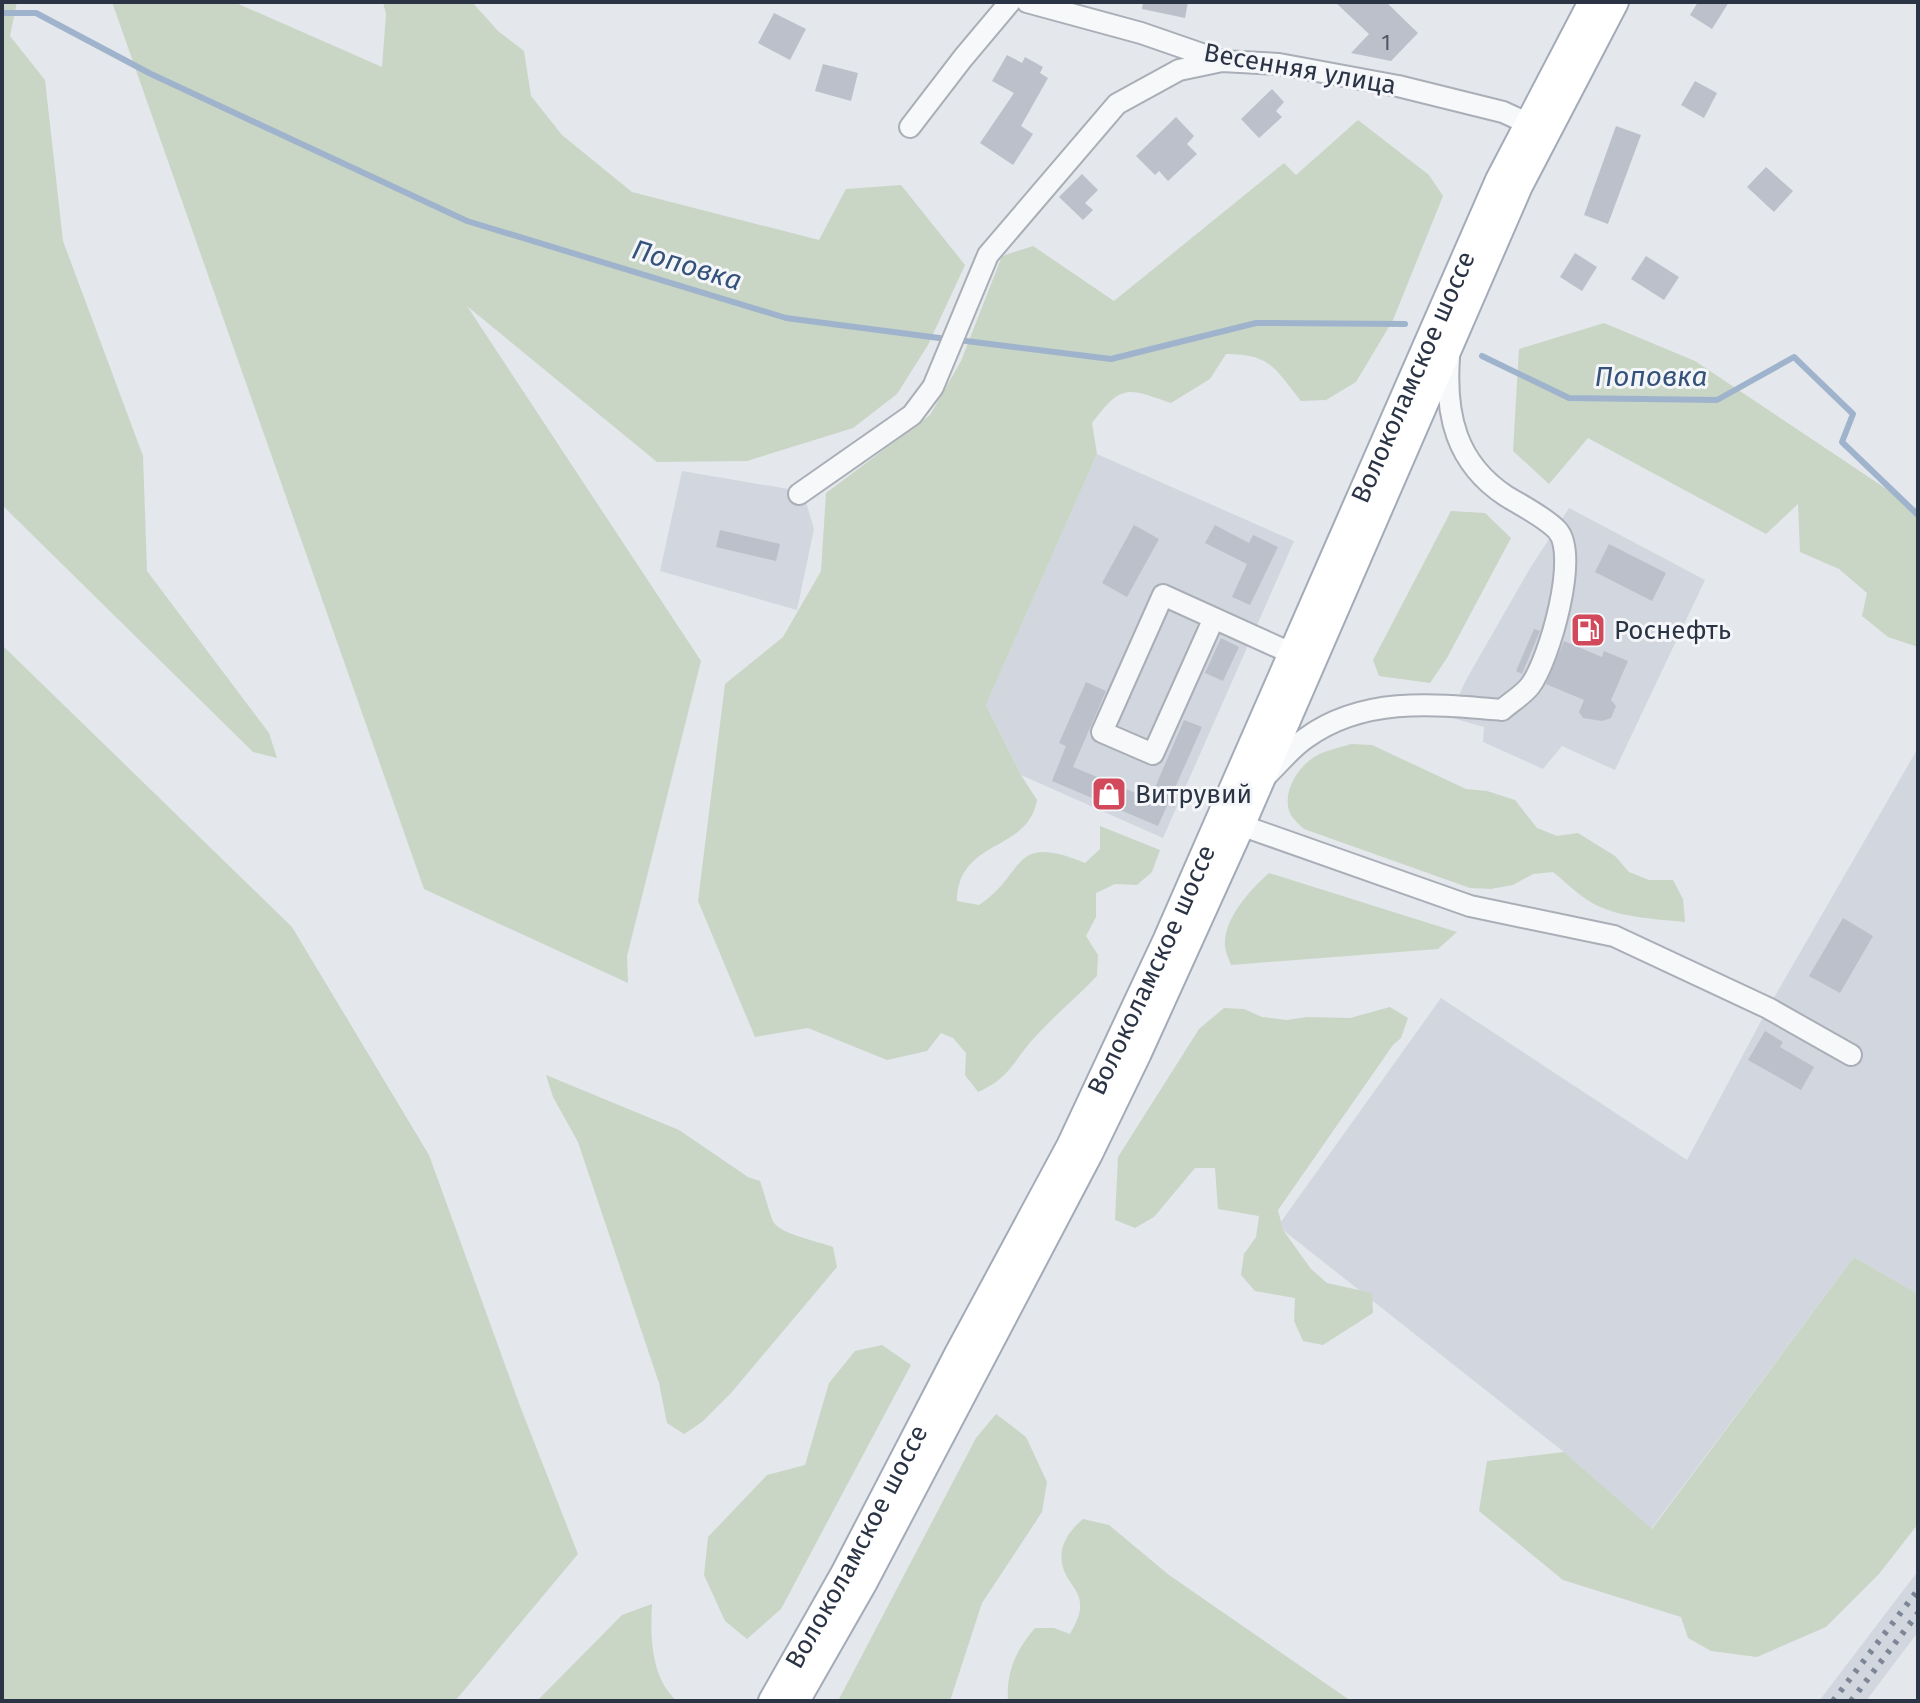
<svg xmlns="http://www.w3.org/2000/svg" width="1920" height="1703" font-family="'Fira Sans',sans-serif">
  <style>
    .built { fill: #d2d6de }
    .green { fill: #c9d6c5 }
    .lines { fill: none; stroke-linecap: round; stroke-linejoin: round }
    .stream { stroke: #9fb4cc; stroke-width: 6 }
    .building { fill: #bbc0ca }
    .minor-casing { stroke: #a9aeb7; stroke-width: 24 }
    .major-casing { stroke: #a3abb8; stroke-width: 30 }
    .minor { stroke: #f7f8fa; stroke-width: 20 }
    .major { stroke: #fff; stroke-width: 26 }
    .rail { stroke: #7d8696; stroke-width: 6; stroke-dasharray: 4 8; stroke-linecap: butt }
    .labels { text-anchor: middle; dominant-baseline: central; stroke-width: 6; stroke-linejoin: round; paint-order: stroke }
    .number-label { font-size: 22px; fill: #4f5766 }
    .street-label { font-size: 26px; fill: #2b3445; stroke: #f4f6f9 }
    .poi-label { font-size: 26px; fill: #2b3445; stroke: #f4f6f9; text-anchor: start }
    .water-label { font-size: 28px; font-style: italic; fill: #34527a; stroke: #f4f6f9 }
  </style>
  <rect width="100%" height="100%" fill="#e4e7ec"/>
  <!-- built -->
  <path class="built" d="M 1097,454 L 1294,541 L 1163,838 L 1021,775 L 986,705 Z
    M 682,471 L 794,490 L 805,499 L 814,529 L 797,610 L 660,571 Z
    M 1569,508 L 1705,580 L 1615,770 L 1562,746 L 1543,769 L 1483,742 L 1484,727 L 1449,717 L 1466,680 L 1529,570 Z
    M 1918,748 L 1918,1294 L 1854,1257 L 1651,1529 L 1564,1452 L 1278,1226 L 1441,998 L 1687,1160 L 1768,1008 Z
    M 1918,1571 L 1918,1632 L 1866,1701 L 1819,1701 Z"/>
  <!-- green -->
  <path class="green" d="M 2,2 L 17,2 L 10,36 L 45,80 L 63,241 L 143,456 L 147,571 L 269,733 L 277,758 L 253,752 L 2,505 Z
    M 112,2 L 234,2 L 382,67 L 386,14 L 383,2 L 472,2 L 498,31 L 524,51 L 531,96 L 562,135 L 632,192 L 819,240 L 846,189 L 901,185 L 965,265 L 928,345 L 897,394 L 853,428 L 747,461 L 657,462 L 467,306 L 701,661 L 627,956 L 628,983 L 424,889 Z
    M 1358,120 L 1429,175 L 1443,196 L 1393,320 L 1356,382 L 1326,400 L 1301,401 C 1275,369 1271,354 1226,354 L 1210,379 L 1171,403 C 1127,388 1122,383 1092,423 L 1097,454 L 986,705 L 1021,775 L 1037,800 C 1028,853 958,838 957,901 L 979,905 C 1027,873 1010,832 1085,863 L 1100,849 L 1100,826 L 1160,850 L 1152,872 L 1137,885 L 1115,884 L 1096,893 L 1096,917 L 1086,936 L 1098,955 L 1097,976 C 1077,997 1054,1016 1035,1037 C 1012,1062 1011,1077 978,1092 L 965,1075 L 966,1053 L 953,1038 L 941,1033 L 927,1051 L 887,1060 L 808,1028 L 755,1037 L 698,901 L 725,684 L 783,637 L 821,571 L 826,493 L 930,415 L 961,361 L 1002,256 L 1033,246 L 1114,301 L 1284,163 L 1296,175 Z
    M 1604,323 L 1695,361 L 1918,510 L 1918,647 L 1888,637 L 1862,616 L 1867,593 L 1839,569 L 1800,552 L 1798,504 L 1766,534 L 1588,438 L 1549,484 L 1513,451 L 1519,349 Z
    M 1451,511 L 1485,513 L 1511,538 L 1447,658 L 1430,683 L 1379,676 L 1373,660 Z
    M 2,645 L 292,927 L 429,1155 L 520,1406 L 578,1554 L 455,1701 L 2,1701 Z
    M 1351,744 L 1372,745 L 1466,789 L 1487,791 L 1515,800 L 1537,828 L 1557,836 L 1578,833 L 1615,856 L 1629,872 L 1649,880 L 1673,880 L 1683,899 L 1685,922 C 1657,919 1624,918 1598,906 C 1581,898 1568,884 1553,872 L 1533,874 L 1513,885 L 1491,889 L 1470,888 L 1304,829 C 1300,825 1294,820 1291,815 C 1281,797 1295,771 1310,760 C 1321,751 1338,748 1351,744 Z
    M 1269,873 L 1457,932 L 1438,949 L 1231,965 C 1229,959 1225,951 1225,946 C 1223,919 1251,889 1269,873 Z
    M 1390,1007 L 1408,1018 L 1401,1038 L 1393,1045 L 1278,1210 L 1283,1230 L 1311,1269 L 1327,1283 L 1372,1293 L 1373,1313 L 1323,1345 L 1303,1341 L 1294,1321 L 1295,1298 L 1255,1291 L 1241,1275 L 1244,1254 L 1256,1237 L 1259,1216 L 1218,1209 L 1215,1168 L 1195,1168 L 1154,1217 L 1135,1228 L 1115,1220 L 1118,1157 L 1199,1029 L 1224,1008 L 1244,1009 L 1262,1017 L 1287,1020 L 1307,1017 L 1350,1018 Z
    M 546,1075 L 679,1130 L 748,1177 L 760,1181 C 763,1189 771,1218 774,1223 C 784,1235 817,1241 833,1247 L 837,1267 L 731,1393 L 702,1422 L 684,1434 L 667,1423 L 659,1383 L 578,1142 L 553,1097 Z
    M 1854,1257 L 1918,1294 L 1918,1524 L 1879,1574 L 1826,1627 L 1757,1657 L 1711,1651 L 1688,1638 L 1681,1617 L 1563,1580 L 1479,1511 L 1487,1461 L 1564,1452 L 1652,1529 Z
    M 882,1345 L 911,1365 L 781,1609 L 747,1639 L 725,1621 L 704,1575 L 708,1537 L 767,1475 L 805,1465 L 829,1383 L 855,1351 Z
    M 996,1414 L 1026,1437 L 1047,1482 L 1042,1512 L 982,1603 L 950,1701 L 838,1701 L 976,1438 Z
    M 1083,1519 L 1109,1525 L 1169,1575 L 1351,1701 L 1008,1701 C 1006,1672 1016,1650 1035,1628 L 1054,1628 L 1070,1634 C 1076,1623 1083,1611 1079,1598 C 1077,1590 1070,1583 1066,1575 C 1055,1553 1065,1534 1083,1519 Z
    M 652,1604 C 650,1637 651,1678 677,1701 L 537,1701 L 622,1615 Z"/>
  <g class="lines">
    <!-- stream -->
    <path class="stream" d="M 2,13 L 36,13 L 151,74 L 467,221 L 786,318 L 947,339
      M 958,340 L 1111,359 L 1256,323 L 1405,324
      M 1482,356 L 1569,398 L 1717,400 L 1794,357 L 1853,414 L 1842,442 L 1918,515"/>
  </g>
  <!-- building -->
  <path class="building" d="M 1143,2 L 1188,2 L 1185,18 L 1142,9 Z
    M 1335,2 L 1386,2 L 1418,33 L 1391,61 L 1351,53 L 1369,34 Z
    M 1698,2 L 1729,2 L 1712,29 L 1690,15 Z
    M 774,13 L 806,29 L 790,60 L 758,43 Z
    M 1007,55 L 1022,63 L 1025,57 L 1043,67 L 1040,73 L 1048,78 L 1021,126 L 1033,134 L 1013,165 L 980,143 L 1014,93 L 992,81 Z
    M 823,64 L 858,73 L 851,101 L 815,91 Z
    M 1695,81 L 1717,93 L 1704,118 L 1681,105 Z
    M 1272,89 L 1284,102 L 1276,111 L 1282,117 L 1259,138 L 1241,119 Z
    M 1176,117 L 1194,136 L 1187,144 L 1197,154 L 1168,181 L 1159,171 L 1155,175 L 1136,156 Z
    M 1616,126 L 1641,135 L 1608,224 L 1584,215 Z
    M 1766,167 L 1793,191 L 1774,212 L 1747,187 Z
    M 1082,174 L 1098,190 L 1085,203 L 1093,210 L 1083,220 L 1059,197 Z
    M 1575,253 L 1597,267 L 1582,291 L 1560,277 Z
    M 1646,256 L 1679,277 L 1664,300 L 1631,279 Z
    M 1134,525 L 1159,539 L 1127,597 L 1102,583 Z
    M 1215,525 L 1249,543 L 1253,535 L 1278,547 L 1250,605 L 1232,597 L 1247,564 L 1205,543 Z
    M 720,530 L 780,544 L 776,561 L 716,547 Z
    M 1609,544 L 1666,573 L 1652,601 L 1595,572 Z
    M 1534,629 L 1540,631 L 1522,674 L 1516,671 Z
    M 1221,638 L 1239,647 L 1223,681 L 1205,673 Z
    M 1564,641 L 1602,657 L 1604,651 L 1628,661 L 1611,700 L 1616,706 L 1611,718 L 1602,721 L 1583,718 L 1579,712 L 1584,700 L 1546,684 Z
    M 1086,682 L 1106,691 L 1073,767 L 1150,799 L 1184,720 L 1202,727 L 1158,826 L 1052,781 L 1066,746 L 1059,743 Z
    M 1843,918 L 1873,936 L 1840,993 L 1809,976 Z
    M 1765,1031 L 1783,1042 L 1780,1047 L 1814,1067 L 1801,1090 L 1748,1060 Z"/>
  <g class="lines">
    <defs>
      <path id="minor" d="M 1027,2 L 1141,33 L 1222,61 L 1279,64 L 1398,86 L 1503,112 L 1527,123
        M 910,127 L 963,58 L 1010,2
        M 799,494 L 912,415 L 933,387 L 988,255 L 1117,104 L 1179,70 L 1222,61
        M 1214,618 L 1153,754 L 1102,732 L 1163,595 L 1293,654
        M 1266,776 C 1279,764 1291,748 1306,738 C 1364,696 1435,704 1502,710 C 1511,702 1523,695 1530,686 C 1549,661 1580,554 1557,530 C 1546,518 1521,505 1506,496 C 1456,463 1445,415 1449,358
        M 1229,821 L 1470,906 L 1614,936 L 1768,1008 L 1851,1055"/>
      <g id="major">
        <path id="s1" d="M 772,1701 L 844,1574 L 958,1354 L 1070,1146 L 1167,939 L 1499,180 L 1592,2"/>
        <path d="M 796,1701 L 864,1582 L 1089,1154 L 1138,1053 L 1241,826 L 1519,186 L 1615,2"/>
      </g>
    </defs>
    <!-- minor casing -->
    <use href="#minor" class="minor-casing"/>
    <!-- major casing -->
    <use href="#major" class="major-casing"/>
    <!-- minor -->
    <use href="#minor" class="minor"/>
    <!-- major -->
    <use href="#major" class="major"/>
    <!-- rail -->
    <path class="rail" d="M 1833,1701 L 1918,1590
      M 1851,1701 L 1918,1613"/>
  </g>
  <!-- icons -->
  <defs>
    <symbol id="fuel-square" viewBox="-11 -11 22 22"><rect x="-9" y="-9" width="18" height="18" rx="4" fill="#d1495b" stroke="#f4f6f9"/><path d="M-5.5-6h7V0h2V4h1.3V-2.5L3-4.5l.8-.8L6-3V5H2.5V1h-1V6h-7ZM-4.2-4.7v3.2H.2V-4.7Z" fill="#fff"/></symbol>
    <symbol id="shop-square" viewBox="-11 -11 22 22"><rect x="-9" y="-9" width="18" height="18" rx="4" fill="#d1495b" stroke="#f4f6f9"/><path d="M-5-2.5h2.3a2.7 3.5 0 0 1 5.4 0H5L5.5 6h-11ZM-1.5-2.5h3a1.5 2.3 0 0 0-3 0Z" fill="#fff"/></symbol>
  </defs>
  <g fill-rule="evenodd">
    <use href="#fuel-square" x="1568" y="610" width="40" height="40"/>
    <use href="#shop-square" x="1089" y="774" width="40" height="40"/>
  </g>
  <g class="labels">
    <!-- number labels -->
    <g class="number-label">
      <text x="1386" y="42">1</text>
    </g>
    <!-- street labels -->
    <g class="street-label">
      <text transform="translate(1300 69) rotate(10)">Весенняя улица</text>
      <text stroke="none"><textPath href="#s1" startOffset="1472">Волоколамское шоссе</textPath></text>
      <text stroke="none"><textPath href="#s1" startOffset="824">Волоколамское шоссе</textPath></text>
      <text stroke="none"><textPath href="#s1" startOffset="176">Волоколамское шоссе</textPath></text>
    </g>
    <!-- poi labels -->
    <g class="poi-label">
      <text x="1614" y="630">Роснефть</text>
      <text x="1135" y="794">Витрувий</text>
    </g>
    <!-- water labels -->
    <g class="water-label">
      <text transform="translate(687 265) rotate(17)">Поповка</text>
      <text x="1651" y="376">Поповка</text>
    </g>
  </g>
  <!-- border -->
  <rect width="1920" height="1703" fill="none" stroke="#2b3445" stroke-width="8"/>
</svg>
